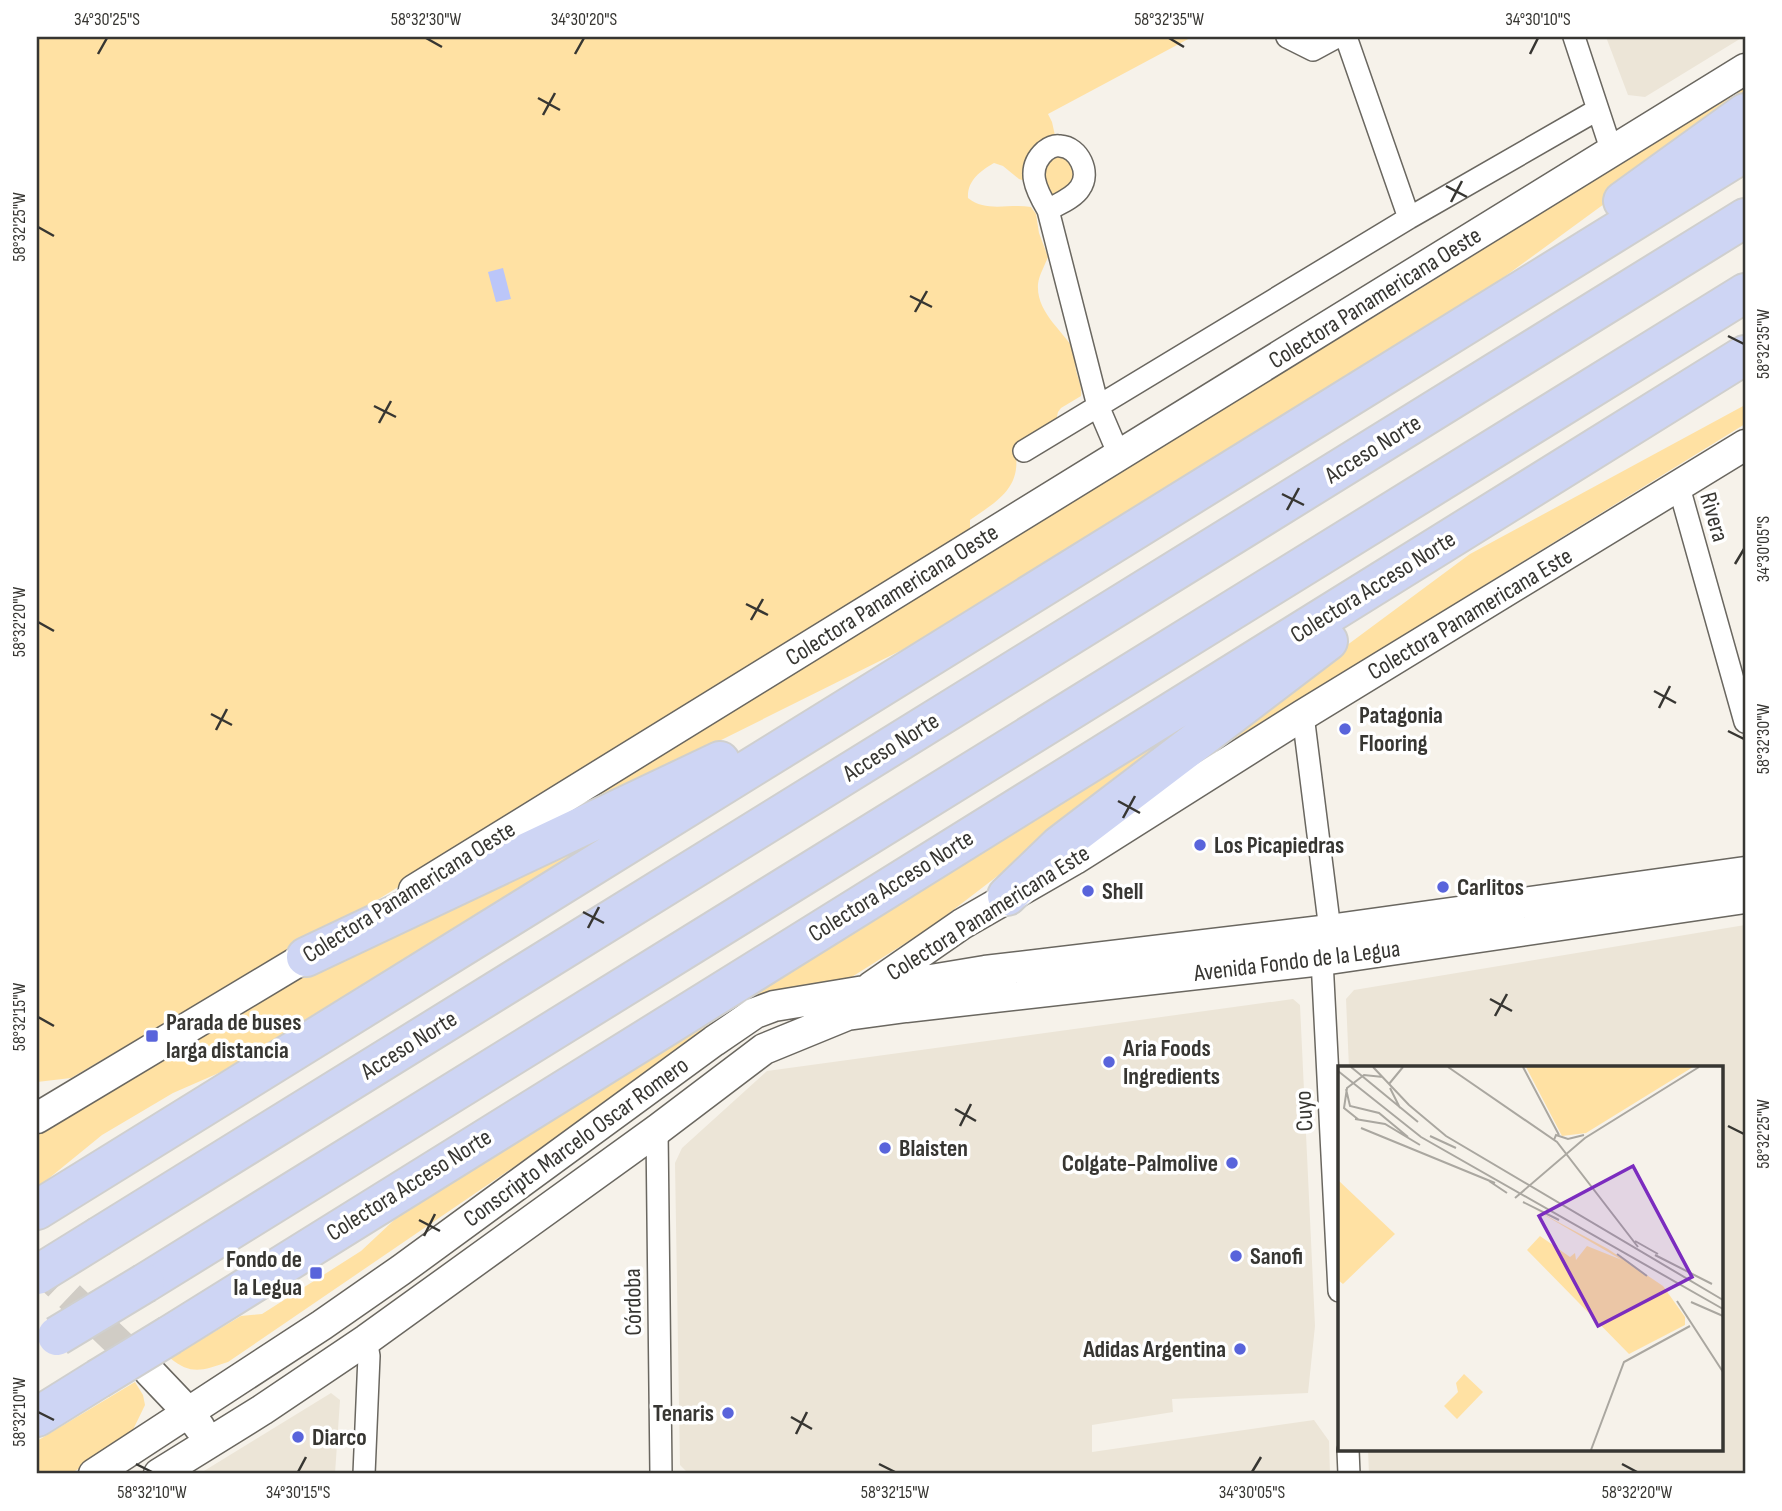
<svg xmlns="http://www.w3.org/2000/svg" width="1782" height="1511" font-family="'Sofia Sans Condensed',sans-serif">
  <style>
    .built { fill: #ece5d7 }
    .green { fill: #ffe1a3 }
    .water { fill: #bbc6f9 }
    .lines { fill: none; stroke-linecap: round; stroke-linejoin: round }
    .secondary-tunnel { stroke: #d0ccc5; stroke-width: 30; stroke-dasharray: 30 15; stroke-linecap: butt }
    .street-casing { stroke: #6a6760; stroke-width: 24 }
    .secondary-casing { stroke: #6a6760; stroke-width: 33 }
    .highway-casing { stroke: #cfcfce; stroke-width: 42 }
    .street { stroke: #fff; stroke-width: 21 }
    .secondary { stroke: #fff; stroke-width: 30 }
    .highway { stroke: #ced5f4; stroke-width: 38 }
    .highway-bridge-casing { stroke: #cfcfce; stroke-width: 42; stroke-linecap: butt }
    .highway-bridge { stroke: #ced5f4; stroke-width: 38 }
    .ticks { fill: none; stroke: #373632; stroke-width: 2.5 }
    .poi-dot { fill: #5964db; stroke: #fff; stroke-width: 2.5 }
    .labels { text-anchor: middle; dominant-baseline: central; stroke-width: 7; stroke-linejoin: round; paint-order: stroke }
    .street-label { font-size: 24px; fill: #373632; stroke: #fff }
    .poi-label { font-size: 24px; font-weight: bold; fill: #373632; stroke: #fff; text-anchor: start }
    .inset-road { fill: none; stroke: #aaa7a0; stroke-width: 2 }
    .view { fill: #7b2cbf; fill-opacity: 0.15; stroke: #7b2cbf; stroke-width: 3.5 }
    .inset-edge { fill: none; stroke: #373632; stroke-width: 3.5 }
    .neatline { fill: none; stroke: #373632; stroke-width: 2.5 }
    .ticks-label { font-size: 18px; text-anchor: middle; fill: #373632 }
  </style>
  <rect width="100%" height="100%" fill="#f6f2ea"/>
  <!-- built -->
  <path class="built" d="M 1606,37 L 1743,37 L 1645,97 L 1628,95 Z
    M 1745,925 L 1745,1474 L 1369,1474 L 1368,1450 L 1721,1450 L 1721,1068 L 1349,1068 L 1346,999 L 1354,990 Z
    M 1293,999 L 1300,1005 L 1315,1326 L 1308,1393 L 1172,1399 L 1173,1412 L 1092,1425 L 1092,1452 L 1314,1420 L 1329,1441 L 1330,1474 L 689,1474 L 680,1465 L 675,1163 L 682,1148 L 767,1071 Z
    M 331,1393 L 340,1400 L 335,1474 L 199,1474 Z"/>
  <!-- green -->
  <path class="green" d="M 37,37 L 1192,37 L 1048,114 L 1052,122 L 1056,140 L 1085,155 L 1062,203 L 1036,185 L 1019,179 L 1003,166 L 994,163 C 980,171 967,181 968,198 C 987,213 1009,203 1031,207 L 1036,214 L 1039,233 L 1048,257 C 1045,265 1039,275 1038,284 C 1036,314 1065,331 1077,355 C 1071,371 1083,380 1081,396 L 1061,408 L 1058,412 L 1056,421 L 1016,456 C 1020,490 994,503 970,520 L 970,531 L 665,750 L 1420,289 L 1745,85 L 1745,101 L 1496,283 L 910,646 L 518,841 L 526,808 L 382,897 L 71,1078 L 37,1082 Z
    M 1745,405 L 1745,424 L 1145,795 L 1470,554 Z
    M 1220,705 L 931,927 L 839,985 L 757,1001 L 228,1362 C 203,1370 192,1376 170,1358 L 241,1316 L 262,1314 L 361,1251 L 408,1207 Z
    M 655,804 L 221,1072 L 173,1093 L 102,1135 L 37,1188 L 37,1133 L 358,943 Z
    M 135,1382 L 143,1395 L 145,1405 L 129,1438 L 70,1474 L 37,1474 L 37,1441 Z"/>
  <!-- water -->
  <path class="water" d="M 503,268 L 511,299 L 496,302 L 488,272 Z"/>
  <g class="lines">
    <!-- secondary-tunnel -->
    <path class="secondary-tunnel" d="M 37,1265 L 148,1371"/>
    <defs>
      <path id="street" d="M 1287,37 L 1313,50 L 1337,37
        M 1346,37 L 1409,218
        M 1574,37 L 1612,152
        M 1048,210 C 1058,204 1074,198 1080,188 C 1091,173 1079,147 1060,146 C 1054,145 1050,147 1045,151 C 1025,169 1036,190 1048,210 L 1098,406 L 1119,455
        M 1024,451 L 1409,218 L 1597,110
        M 1679,487 L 1745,722
        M 1303,715 L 1330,930 L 1322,960 L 1339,1291
        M 657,1130 L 661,1474
        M 1348,1450 L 1349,1474
        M 364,1474 L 369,1356 L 366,1340"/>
      <path id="secondary" d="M 414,890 L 1745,69
        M 871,987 L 962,924 L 1075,859 L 1303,715 L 1745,445
        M 37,1118 L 324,946
        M 149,1371 L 189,1413 L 200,1428
        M 94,1474 L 322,1325 L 401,1270 L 714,1041 L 755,1013 L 774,1006 L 985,971 L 1330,930 L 1745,872
        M 159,1474 L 262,1410 L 366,1340 L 657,1130 L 764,1049 L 847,1015 L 906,1007 L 1322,960 L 1745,898"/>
      <path id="highway" d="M 1623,201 L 1745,113
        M 1007,896 L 1060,845 L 1328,641
        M 306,957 L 720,761
        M 37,1210 L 1745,152
        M 100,1236 L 1745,218
        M 145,1283 L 1745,293
        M 170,1335 L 1745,355
        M 37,1417 L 98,1379"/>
    </defs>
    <!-- street casing -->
    <use href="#street" class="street-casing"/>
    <!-- secondary casing -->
    <use href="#secondary" class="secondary-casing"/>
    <!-- highway casing -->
    <use href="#highway" class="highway-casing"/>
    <!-- street -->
    <use href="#street" class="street"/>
    <!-- secondary -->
    <use href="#secondary" class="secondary"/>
    <!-- highway -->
    <use href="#highway" class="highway"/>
    <defs>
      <path id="highway-bridge" d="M 37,1275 L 100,1236
        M 57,1336 L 145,1283
        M 98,1379 L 170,1335"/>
    </defs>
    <!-- highway-bridge casing -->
    <use href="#highway-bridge" class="highway-bridge-casing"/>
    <!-- highway-bridge -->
    <use href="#highway-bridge" class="highway-bridge"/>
  </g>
  <!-- ticks -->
  <path class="ticks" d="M 426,38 L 442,47M 1169,38 L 1184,47M 98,54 L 107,38M 575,54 L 584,38M 1530,54 L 1538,38M 538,98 L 560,110M 543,115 L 555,93M 1446,186 L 1467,197M 1451,202 L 1462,181M 38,227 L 54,236M 910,296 L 932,307M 915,312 L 927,291M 1728,336 L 1744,344M 374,406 L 396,417M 379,423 L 391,401M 1282,494 L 1304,505M 1287,510 L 1299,488M 1735,564 L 1744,549M 746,604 L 768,615M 751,620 L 763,599M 38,622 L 54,631M 1654,691 L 1676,703M 1659,708 L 1670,686M 211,714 L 232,725M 216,730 L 227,709M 1728,731 L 1744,739M 1118,801 L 1140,813M 1123,818 L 1135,796M 583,912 L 604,923M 588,928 L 599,907M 1490,999 L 1512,1011M 1495,1016 L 1507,994M 38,1017 L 54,1026M 955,1109 L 976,1121M 960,1126 L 971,1104M 1728,1126 L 1744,1134M 419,1220 L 440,1231M 424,1236 L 435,1214M 38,1412 L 54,1420M 791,1417 L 812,1429M 796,1434 L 807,1412M 136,1464 L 152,1472M 879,1464 L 895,1472M 1622,1464 L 1637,1472M 298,1472 L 306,1457M 1252,1472 L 1261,1457"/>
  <!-- markers -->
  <g class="poi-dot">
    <circle cx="1345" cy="729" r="7"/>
    <circle cx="1200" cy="845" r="7"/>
    <circle cx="1443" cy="887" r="7"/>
    <circle cx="1088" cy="891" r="7"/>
    <rect x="145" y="1029" width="14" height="14" rx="3.5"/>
    <circle cx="1109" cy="1062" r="7"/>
    <circle cx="885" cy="1148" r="7"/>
    <circle cx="1232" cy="1163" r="7"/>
    <circle cx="1236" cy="1256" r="7"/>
    <rect x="309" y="1266" width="14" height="14" rx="3.5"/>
    <circle cx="1240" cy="1349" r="7"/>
    <circle cx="728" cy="1413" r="7"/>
    <circle cx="298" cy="1437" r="7"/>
  </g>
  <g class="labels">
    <!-- street labels -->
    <g class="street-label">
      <text transform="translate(1375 298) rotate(-32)">Colectora Panamericana Oeste</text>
      <text transform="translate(1373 449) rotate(-32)">Acceso Norte</text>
      <text transform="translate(1714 517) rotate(74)">Rivera</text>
      <text transform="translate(1373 587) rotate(-32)">Colectora Acceso Norte</text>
      <text transform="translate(892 595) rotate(-32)">Colectora Panamericana Oeste</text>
      <text transform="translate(1470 614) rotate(-31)">Colectora Panamericana Este</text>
      <text transform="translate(891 747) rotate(-32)">Acceso Norte</text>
      <text transform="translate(891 886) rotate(-32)">Colectora Acceso Norte</text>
      <text transform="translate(409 892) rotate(-32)">Colectora Panamericana Oeste</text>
      <text transform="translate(988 913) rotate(-32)">Colectora Panamericana Este</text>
      <text transform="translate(1297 961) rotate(-7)">Avenida Fondo de la Legua</text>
      <text transform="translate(409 1045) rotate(-32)">Acceso Norte</text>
      <text transform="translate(1304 1111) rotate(-93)">Cuyo</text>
      <text transform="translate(576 1142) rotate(-36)">Conscripto Marcelo Oscar Romero</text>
      <text transform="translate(409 1185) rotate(-32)">Colectora Acceso Norte</text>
      <text transform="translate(633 1302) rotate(-91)">Córdoba</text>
    </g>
    <!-- poi labels -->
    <g class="poi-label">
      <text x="1359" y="715">Patagonia<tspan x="1359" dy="28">Flooring</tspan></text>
      <text x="1214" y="845">Los Picapiedras</text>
      <text x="1457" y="887">Carlitos</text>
      <text x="1102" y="891">Shell</text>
      <text x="166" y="1022">Parada de buses<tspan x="166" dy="28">larga distancia</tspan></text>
      <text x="1123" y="1048">Aria Foods<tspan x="1123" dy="28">Ingredients</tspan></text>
      <text x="899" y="1148">Blaisten</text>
      <text x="1218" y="1163" text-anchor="end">Colgate-Palmolive</text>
      <text x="1250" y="1256">Sanofi</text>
      <text x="302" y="1259" text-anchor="end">Fondo de<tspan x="302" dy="28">la Legua</tspan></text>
      <text x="1226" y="1349" text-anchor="end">Adidas Argentina</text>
      <text x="714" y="1413" text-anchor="end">Tenaris</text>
      <text x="312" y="1437">Diarco</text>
    </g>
  </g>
  <!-- overview -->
  <g transform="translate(1338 1066)">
    <rect width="385" height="385" fill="#f6f2ea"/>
    <path d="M 188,1 L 355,1 L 248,67 L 224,70 ZM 0,114 L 57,168 L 5,218 L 0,214 ZM 196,143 L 270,183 L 325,220 L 347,251 L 347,259 L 291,288 L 189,184 L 202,170 L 232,191 L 237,187 L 238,194 L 249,180 L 284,194 ZM 126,308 L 145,326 L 119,353 L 106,340 L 120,326 L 118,317 Z" fill="#ffe1a3"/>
    <path class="inset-road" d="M 13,1 L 80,56M 35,1 L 71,39M 110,1 L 219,76 L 300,181M 185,1 L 221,69M 0,5 L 83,71 L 385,243M 51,18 L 65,1M 52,22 L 62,42M 8,23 L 12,40 L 41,47 L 70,71M 71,39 L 108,70 L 385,234M 17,53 L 47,58 L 82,79M 21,54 L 6,42 L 9,22 L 26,9 L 45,11M 23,62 L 157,117M 92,70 L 118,82M 216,74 L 218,69 L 230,73 L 246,69M 151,115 L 169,127M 177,132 L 247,72 L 361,1M 185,136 L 221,154M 297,175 L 320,188M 279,188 L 309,210M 317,189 L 374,218M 339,235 L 385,306M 353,236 L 385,250M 253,384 L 286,296 L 352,260"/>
    <path class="view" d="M 295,100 L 354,211 L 260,260 L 201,150 Z"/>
    <rect width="385" height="385" class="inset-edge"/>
  </g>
  <!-- border -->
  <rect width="1782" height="1511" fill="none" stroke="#ffffff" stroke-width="77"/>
  <rect x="38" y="38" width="1706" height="1434" class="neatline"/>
  <g class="ticks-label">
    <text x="107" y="25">34°30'25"S</text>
    <text x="426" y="25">58°32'30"W</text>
    <text x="584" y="25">34°30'20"S</text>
    <text x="1169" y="25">58°32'35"W</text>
    <text x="1538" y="25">34°30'10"S</text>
    <text transform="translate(19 227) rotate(-90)" y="6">58°32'25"W</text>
    <text transform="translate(1763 344) rotate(-90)" y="6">58°32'35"W</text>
    <text transform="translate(1763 549) rotate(-90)" y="6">34°30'05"S</text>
    <text transform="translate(19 622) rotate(-90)" y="6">58°32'20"W</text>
    <text transform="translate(1763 739) rotate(-90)" y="6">58°32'30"W</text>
    <text transform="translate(19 1017) rotate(-90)" y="6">58°32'15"W</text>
    <text transform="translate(1763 1134) rotate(-90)" y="6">58°32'25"W</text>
    <text transform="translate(19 1412) rotate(-90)" y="6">58°32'10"W</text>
    <text x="152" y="1498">58°32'10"W</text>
    <text x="298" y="1498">34°30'15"S</text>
    <text x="895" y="1498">58°32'15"W</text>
    <text x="1252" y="1498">34°30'05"S</text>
    <text x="1637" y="1498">58°32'20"W</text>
  </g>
</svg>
